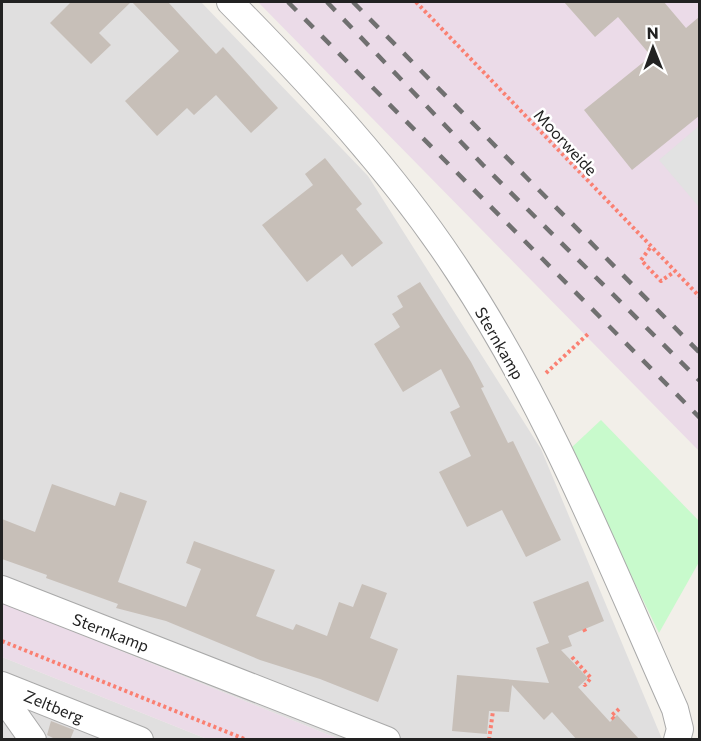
<svg xmlns="http://www.w3.org/2000/svg" width="701" height="741" font-family="Commissioner,sans-serif">
  <style>
    .residential { fill: #e0dfdf }
    .industrial { fill: #ebdbe8 }
    .park { fill: #c8facc }
    .parking { fill: #e2e2e2 }
    .building { fill: #c7bfb8 }
    .lines { fill: none; stroke-linecap: round; stroke-linejoin: round }
    .street-casing { stroke: #a9a9a9; stroke-width: 28 }
    .path { stroke: #fa8072; stroke-width: 4; stroke-dasharray: 3 3; stroke-linecap: butt }
    .street { stroke: #fff; stroke-width: 26 }
    .rail { stroke: #707070; stroke-width: 4.5; stroke-dasharray: 12 12; stroke-linecap: butt }
    .labels { text-anchor: middle; dominant-baseline: central; stroke-width: 5; stroke-linejoin: round; paint-order: stroke }
    .street-label { font-size: 16px; fill: #222; stroke: #fff }
  </style>
  <rect width="100%" height="100%" fill="#f2efe9"/>
  <!-- residential -->
  <path class="residential" d="M 2,2 L 201,2 L 368,176 L 541,449 L 662,739 L 339,739 L 2,603 Z
    M 2,657 L 207,739 L 2,739 Z"/>
  <!-- industrial -->
  <path class="industrial" d="M 258,2 L 699,2 L 699,451 Z
    M 2,603 L 339,739 L 207,739 L 2,657 Z"/>
  <!-- park -->
  <path class="park" d="M 601,420 L 699,521 L 699,562 L 659,633 L 570,449 Z"/>
  <!-- parking -->
  <path class="parking" d="M 699,126 L 699,207 L 659,160 Z"/>
  <!-- building -->
  <path class="building" d="M 71,2 L 131,2 L 99,33 L 111,45 L 91,64 L 50,23 Z
    M 132,2 L 168,2 L 216,54 L 223,47 L 278,108 L 251,133 L 216,95 L 194,115 L 187,108 L 157,136 L 125,101 L 179,51 Z
    M 564,2 L 664,2 L 686,28 L 699,17 L 699,116 L 632,170 L 584,110 L 651,56 L 618,17 L 595,37 Z
    M 325,158 L 362,204 L 356,209 L 383,243 L 352,267 L 342,254 L 307,282 L 262,225 L 313,185 L 305,174 Z
    M 420,282 L 471,362 L 484,387 L 481,388 L 508,443 L 513,441 L 561,540 L 526,557 L 502,510 L 467,527 L 439,472 L 471,456 L 450,412 L 460,407 L 441,369 L 403,392 L 374,344 L 400,327 L 392,314 L 403,307 L 397,296 Z
    M 52,484 L 115,506 L 120,492 L 147,501 L 118,582 L 186,607 L 201,569 L 186,563 L 194,541 L 275,570 L 256,616 L 293,630 L 296,624 L 327,636 L 339,602 L 353,607 L 362,584 L 387,593 L 370,638 L 398,649 L 378,702 L 320,679 L 260,660 L 166,621 L 116,608 L 118,604 L 46,578 L 47,575 L 2,559 L 2,519 L 35,532 Z
    M 588,581 L 604,621 L 568,636 L 572,646 L 561,650 L 588,678 L 578,687 L 610,722 L 617,715 L 640,740 L 577,740 L 552,712 L 544,720 L 512,685 L 509,712 L 489,711 L 487,734 L 452,731 L 457,675 L 549,683 L 536,648 L 549,643 L 533,602 Z
    M 51,721 L 74,730 L 70,740 L 57,740 L 47,735 Z"/>
  <g class="lines">
    <defs>
      <path id="street" d="M 230,2 C 312,85 394,173 458,271 C 548,407 609,561 675,709 L 680,729 L 677,740
        M 2,589 L 387,740
        M 2,685 L 140,740
        M 2,696 L 33,740"/>
    </defs>
    <!-- street casing -->
    <use href="#street" class="street-casing"/>
    <!-- path -->
    <path class="path" d="M 416,2 L 700,297
      M 650,248 L 641,260 L 661,281 L 674,272
      M 546,373 L 588,334
      M 584,629 L 586,633
      M 2,641 L 247,740
      M 572,657 L 591,678 L 585,685 L 583,683
      M 614,719 L 611,716 L 619,709
      M 489,740 L 493,711"/>
    <!-- street -->
    <use href="#street" class="street"/>
    <!-- rail -->
    <path class="rail" d="M 288,2 L 700,418
      M 327,2 L 483,165 L 700,381
      M 353,2 L 700,353"/>
  </g>
  <g class="labels">
    <!-- street labels -->
    <g class="street-label">
      <text transform="translate(566 142) rotate(47)">Moorweide</text>
      <text transform="translate(500 343) rotate(60)">Sternkamp</text>
      <text transform="translate(111 632) rotate(21)">Sternkamp</text>
      <text transform="translate(54 706) rotate(22)">Zeltberg</text>
    </g>
  </g>
  <!-- border -->
  <rect width="701" height="741" fill="none" stroke="#222222" stroke-width="6"/>
  <!-- north arrow -->
  <g transform="translate(653 48) rotate(359)" stroke="#ffffff" stroke-width="4.5" paint-order="stroke">
  <path d="M0-4.5L10 22L0 15L-10 22Z" fill="#222222"/>
  <text y="-9" font-size="16" font-weight="bold" text-anchor="middle" fill="#222222">N</text>
  </g>
</svg>
